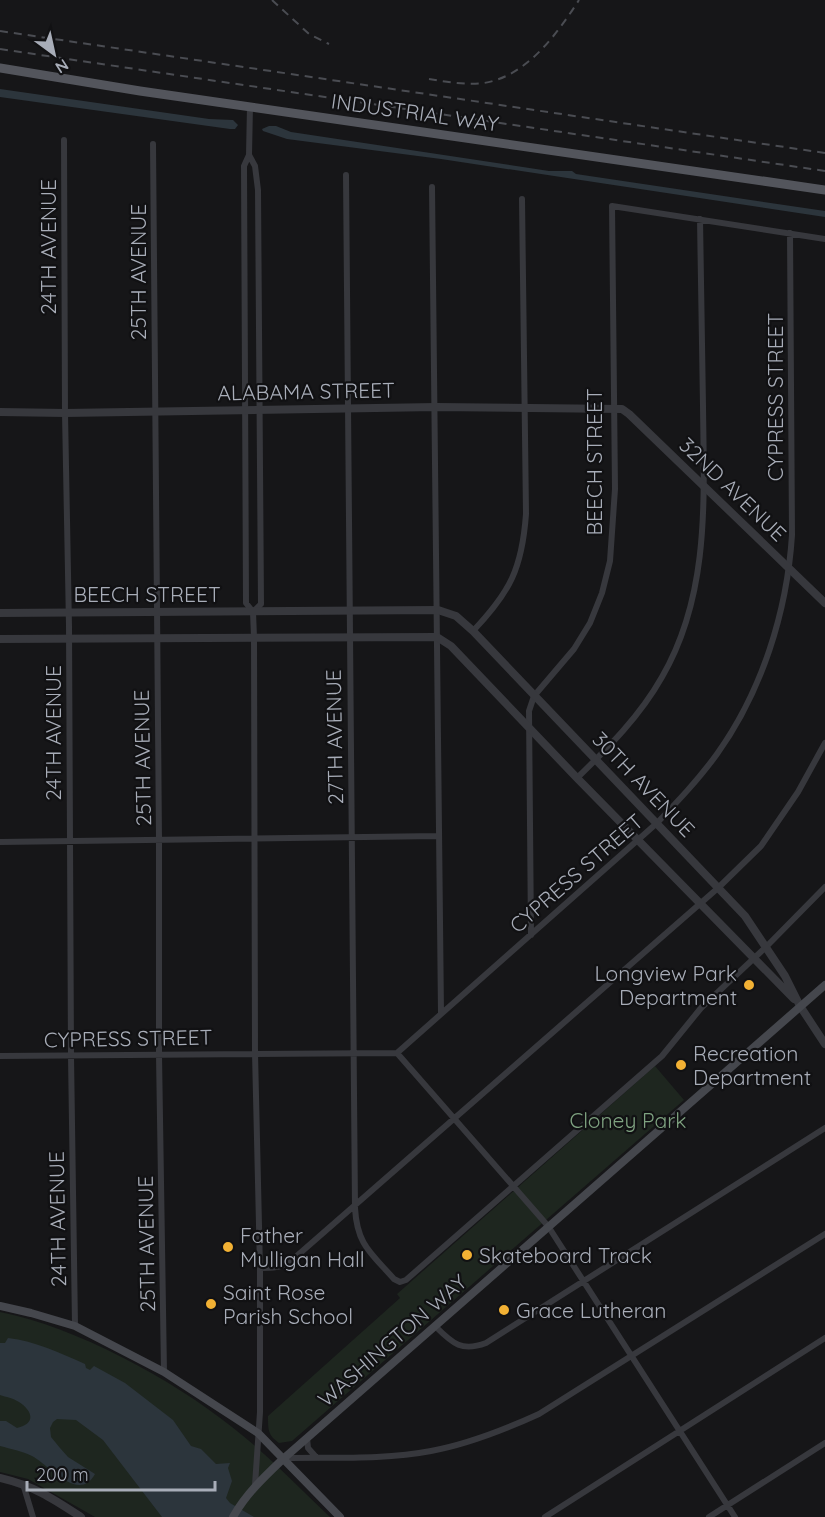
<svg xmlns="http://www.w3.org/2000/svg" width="825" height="1517" font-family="Quicksand,sans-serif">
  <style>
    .green { fill: #1e261f }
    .water { fill: #2c353c }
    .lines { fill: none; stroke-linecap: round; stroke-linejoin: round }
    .minor { stroke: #37383d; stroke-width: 6 }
    .tertiary { stroke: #37383d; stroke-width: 8 }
    .secondary { stroke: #45474d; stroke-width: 8 }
    .primary { stroke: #53555c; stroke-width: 9 }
    .rail { stroke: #4a4c52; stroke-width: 2; stroke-dasharray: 8 6; stroke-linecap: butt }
    .poi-dot { fill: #f2b134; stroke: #111113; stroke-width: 2 }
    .labels { text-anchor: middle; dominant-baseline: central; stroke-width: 4.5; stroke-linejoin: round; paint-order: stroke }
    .street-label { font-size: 21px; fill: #a8adb8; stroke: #111113 }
    .poi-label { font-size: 21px; fill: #a8adb8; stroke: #111113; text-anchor: start }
    .park-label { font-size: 21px; fill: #7fa381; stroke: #111113 }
  </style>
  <rect width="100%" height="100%" fill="#161618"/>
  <!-- green -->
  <path class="green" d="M 655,1066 L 684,1100 L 292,1441 L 279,1443 C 268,1435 268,1430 268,1416 L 400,1298 L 397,1294 Z
    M 0,1312 C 76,1327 172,1379 232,1427 C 267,1454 298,1487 330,1517 L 95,1517 L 28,1479 L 0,1472 Z"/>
  <!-- water -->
  <path class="water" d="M 0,89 L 209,119 L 233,120 L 238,125 L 235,129 L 230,129 L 0,97 Z
    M 269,126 L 276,126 L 291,132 L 549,171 L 572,171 L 576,174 L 825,211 L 825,217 L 441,159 L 287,139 L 263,131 L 262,129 Z
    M 8,1338 C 35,1341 60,1353 85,1364 L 86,1368 L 90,1370 L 94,1366 L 125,1383 L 173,1420 L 191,1446 L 201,1449 L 216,1464 L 230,1463 L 228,1468 L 232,1481 L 226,1498 L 230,1503 L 254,1517 L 162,1517 L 103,1440 L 76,1420 L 57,1419 L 53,1422 L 50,1428 L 51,1437 L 60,1448 L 68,1457 L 95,1474 C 79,1504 48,1464 32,1456 C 22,1451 11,1449 0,1446 L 0,1421 L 6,1421 L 17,1428 C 36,1424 33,1411 19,1402 C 13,1398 6,1397 0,1395 L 0,1343 L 5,1343 Z"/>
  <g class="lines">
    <!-- minor -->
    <path class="minor" d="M 250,106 L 249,155 L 244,166 L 246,603 L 253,612 L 254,637 L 255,1053 L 260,1268 L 260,1412 L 255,1485
      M 64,140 L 65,413 L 69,626 L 71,1056 L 75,1326
      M 153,144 L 159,840 L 159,1055 L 164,1372
      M 249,155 L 255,166 L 258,190 L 261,604 L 254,611
      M 346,175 L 355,1208 C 357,1245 371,1253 394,1279 L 400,1282 L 406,1280 L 662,1056 L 701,1008 L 766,947 L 825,887
      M 432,187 L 441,1013
      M 473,631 C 510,592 522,569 526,514 L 522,199
      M 577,778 C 609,747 640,716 662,677 C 710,594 704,499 703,406 C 702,344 701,282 700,219
      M 0,842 L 438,836
      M 531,935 L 529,711 L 534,696 L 574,649 L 590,623 L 602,593 L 610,561 L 615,489 L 612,206 L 825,239
      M 397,1053 L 548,1226 L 735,1517
      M 0,1056 L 397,1053 L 657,823 C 678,801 699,779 717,754 C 762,691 787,612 792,535 L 790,233
      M 260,1268 C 272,1268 281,1268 291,1261 L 718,888 L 761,846 L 798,792 L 825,743
      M 436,1327 C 453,1344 462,1352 486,1343 L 825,1128
      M 307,1438 L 308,1448 L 316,1457
      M 284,1458 C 332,1457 384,1460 431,1451 C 469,1444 504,1430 539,1414 L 825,1234
      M 23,1484 L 33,1517
      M 545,1517 L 825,1338
      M 709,1517 L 825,1443"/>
    <!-- tertiary -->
    <path class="tertiary" d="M 0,412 L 65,413 L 436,407 L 622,409 L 629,414 L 825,603
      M 0,613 L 438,610 L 456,616 L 473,631 L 745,916 L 785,976 L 800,1006 L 825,1044
      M 0,639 L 437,637 L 451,646 L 577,778 L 794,999
      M 0,1478 C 34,1486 52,1498 81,1517"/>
    <!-- secondary -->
    <path class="secondary" d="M 0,1306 L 31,1313 L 75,1326 L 164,1372 L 258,1433 L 340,1517
      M 233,1517 C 246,1494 264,1477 283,1459 L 825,985"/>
    <!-- primary -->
    <path class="primary" d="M 0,68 L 140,91 L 825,190"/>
    <!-- rail -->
    <path class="rail" d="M 272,0 L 309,34 L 329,44
      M 0,31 L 825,153
      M 0,49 L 825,171
      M 429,79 C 447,82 466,85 484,83 C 527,76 557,34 579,0"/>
  </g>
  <!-- markers -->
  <g class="poi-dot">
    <circle cx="749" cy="985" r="6"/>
    <circle cx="681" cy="1065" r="6"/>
    <circle cx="228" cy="1247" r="6"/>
    <circle cx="467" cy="1255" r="6"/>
    <circle cx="211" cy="1304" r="6"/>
    <circle cx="504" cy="1310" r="6"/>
  </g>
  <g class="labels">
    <!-- street labels -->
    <g class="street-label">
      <text transform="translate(415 112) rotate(8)">INDUSTRIAL WAY</text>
      <text transform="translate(48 247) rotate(-90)">24TH AVENUE</text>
      <text transform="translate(138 272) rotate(-90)">25TH AVENUE</text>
      <text transform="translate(306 391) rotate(-1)">ALABAMA STREET</text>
      <text transform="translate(775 397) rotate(-90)">CYPRESS STREET</text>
      <text transform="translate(594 462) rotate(-90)">BEECH STREET</text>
      <text transform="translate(733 489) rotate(44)">32ND AVENUE</text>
      <text x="147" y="594">BEECH STREET</text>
      <text transform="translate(53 733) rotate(-90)">24TH AVENUE</text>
      <text transform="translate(334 737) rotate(-91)">27TH AVENUE</text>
      <text transform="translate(142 758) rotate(-91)">25TH AVENUE</text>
      <text transform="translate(644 784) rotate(46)">30TH AVENUE</text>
      <text transform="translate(576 873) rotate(-41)">CYPRESS STREET</text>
      <text transform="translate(128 1038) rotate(-1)">CYPRESS STREET</text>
      <text transform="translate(57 1219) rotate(-91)">24TH AVENUE</text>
      <text transform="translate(146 1244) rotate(-91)">25TH AVENUE</text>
      <text transform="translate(392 1340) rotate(-41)">WASHINGTON WAY</text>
    </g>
    <!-- poi labels -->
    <g class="poi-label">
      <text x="737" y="973" text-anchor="end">Longview Park<tspan x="737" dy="24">Department</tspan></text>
      <text x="693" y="1053">Recreation<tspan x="693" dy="24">Department</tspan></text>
      <text x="240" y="1235">Father<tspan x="240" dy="24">Mulligan Hall</tspan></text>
      <text x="479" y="1255">Skateboard Track</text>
      <text x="223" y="1292">Saint Rose<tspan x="223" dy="24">Parish School</tspan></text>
      <text x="516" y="1310">Grace Lutheran</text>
    </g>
    <!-- park labels -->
    <g class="park-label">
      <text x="628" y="1120">Cloney Park</text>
    </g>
  </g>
  <!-- north arrow -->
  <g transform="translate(54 54) rotate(147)" stroke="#111113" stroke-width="4.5" paint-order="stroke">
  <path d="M0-4.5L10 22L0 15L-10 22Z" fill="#a8adb8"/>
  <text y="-9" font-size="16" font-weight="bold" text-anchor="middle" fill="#a8adb8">N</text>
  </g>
  <!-- scale -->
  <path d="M27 1481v9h188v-9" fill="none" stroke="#a8adb8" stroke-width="3"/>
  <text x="36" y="1481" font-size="18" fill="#a8adb8" stroke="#111113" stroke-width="4.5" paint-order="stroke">200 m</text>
</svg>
